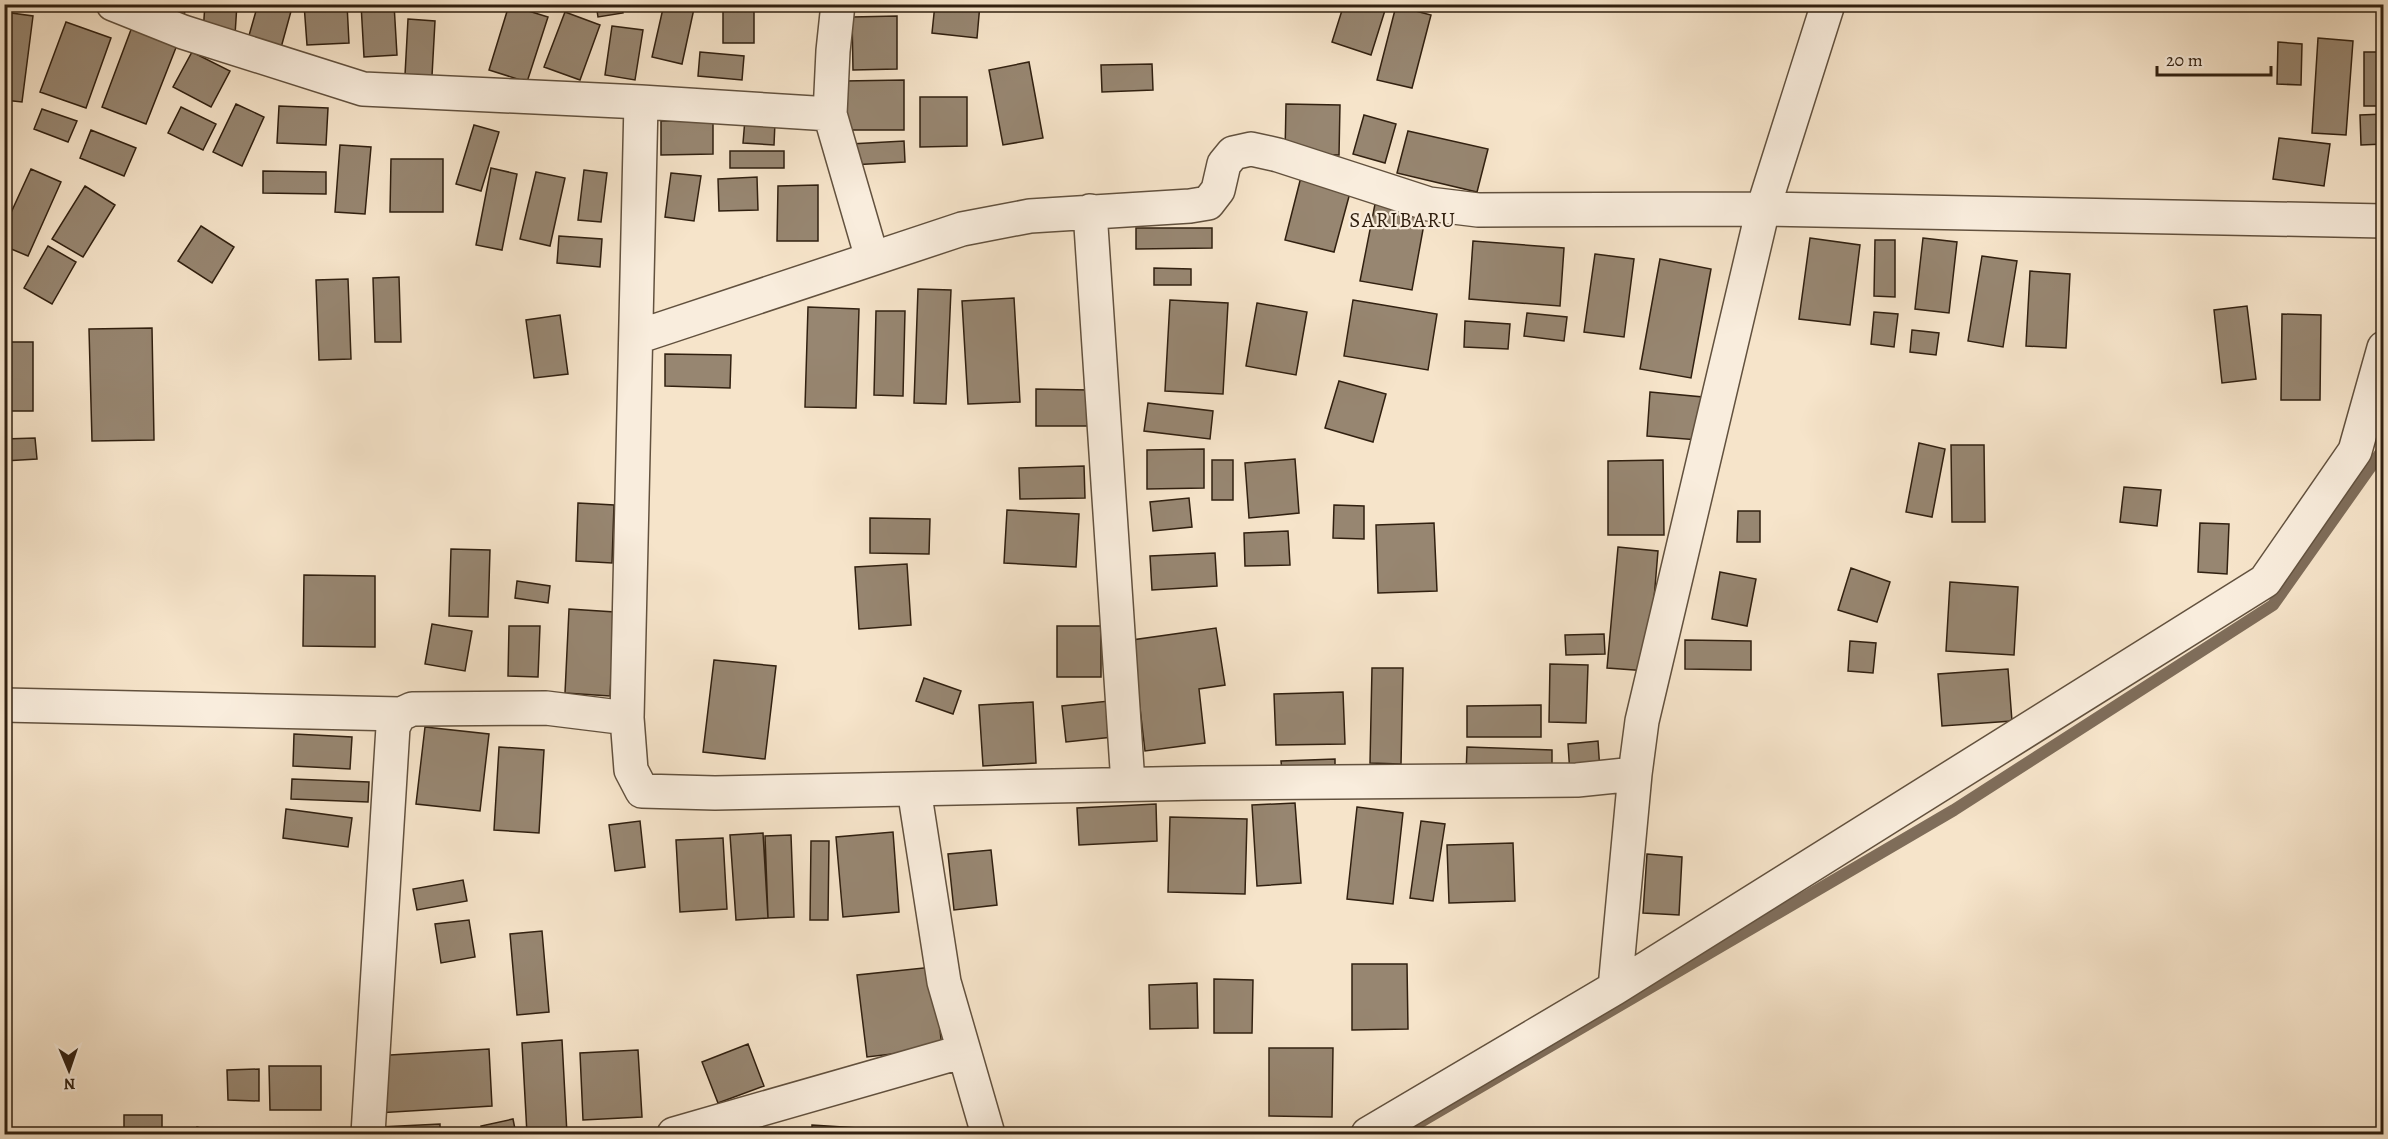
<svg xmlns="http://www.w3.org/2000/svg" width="2388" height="1139" font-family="Alegreya,serif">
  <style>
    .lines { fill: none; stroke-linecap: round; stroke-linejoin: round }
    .stream { stroke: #7f6d5a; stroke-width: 12 }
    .building { fill: #978671; stroke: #312010; stroke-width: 1.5 }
    .minor-casing { stroke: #62513e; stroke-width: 36 }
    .minor { stroke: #f9eddd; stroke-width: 33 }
    .labels { text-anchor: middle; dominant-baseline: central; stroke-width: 4.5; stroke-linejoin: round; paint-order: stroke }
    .quarter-label { font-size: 21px; letter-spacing: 1.5px; fill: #312010; stroke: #f9eddd }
  </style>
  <rect width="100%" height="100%" fill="#f6e4ca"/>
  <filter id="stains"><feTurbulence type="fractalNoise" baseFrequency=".00333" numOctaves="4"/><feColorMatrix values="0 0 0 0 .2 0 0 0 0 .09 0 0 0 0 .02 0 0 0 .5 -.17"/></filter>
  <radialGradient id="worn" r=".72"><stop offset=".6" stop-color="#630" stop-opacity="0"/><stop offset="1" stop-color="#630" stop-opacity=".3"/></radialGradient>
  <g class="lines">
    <!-- stream -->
    <path class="stream" d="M 1400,1134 L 1954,810 L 2273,605 L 2384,448"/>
  </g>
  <!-- building -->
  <path class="building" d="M 141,4 L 186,4 L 184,16 Z
    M 205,4 L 237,4 L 235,35 L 203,33 Z
    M 258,4 L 293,4 L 279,55 L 246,46 Z
    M 304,4 L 347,4 L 349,43 L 307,45 Z
    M 361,4 L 394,4 L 397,55 L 364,57 Z
    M 596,4 L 621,4 L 623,13 L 598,17 Z
    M 664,4 L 695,4 L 682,64 L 652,57 Z
    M 723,4 L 754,4 L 754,43 L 723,43 Z
    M 935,4 L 980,4 L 977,38 L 932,33 Z
    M 1095,4 L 1142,4 L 1142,8 L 1095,7 Z
    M 1344,4 L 1387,4 L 1371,55 L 1332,42 Z
    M 509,5 L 548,17 L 527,82 L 489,70 Z
    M 1396,6 L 1431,15 L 1412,88 L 1377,80 Z
    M 4,12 L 33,16 L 22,102 L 4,100 Z
    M 565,12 L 600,25 L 580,80 L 544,67 Z
    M 897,16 L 897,69 L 853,70 L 852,17 Z
    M 408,19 L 435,21 L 432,76 L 405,75 Z
    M 66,22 L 111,38 L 86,108 L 40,92 Z
    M 612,26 L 643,30 L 635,80 L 605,75 Z
    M 132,27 L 177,45 L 146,124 L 102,107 Z
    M 2318,38 L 2353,41 L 2346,135 L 2312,133 Z
    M 2278,42 L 2302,44 L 2301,85 L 2277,84 Z
    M 192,52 L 230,71 L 211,107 L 173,87 Z
    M 700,52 L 744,56 L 742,80 L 698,76 Z
    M 2364,52 L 2384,52 L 2384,106 L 2364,106 Z
    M 1029,62 L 1043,138 L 1003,145 L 989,70 Z
    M 1152,64 L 1153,90 L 1102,92 L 1101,65 Z
    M 904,80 L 904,130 L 844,130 L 844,81 Z
    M 920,97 L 967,97 L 967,146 L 920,147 Z
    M 236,104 L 264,117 L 242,166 L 213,152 Z
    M 1286,104 L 1340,105 L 1339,155 L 1285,154 Z
    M 279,106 L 328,108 L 326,145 L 277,143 Z
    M 181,107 L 216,124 L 203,150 L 168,133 Z
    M 42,109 L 77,121 L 68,142 L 34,129 Z
    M 2384,114 L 2384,144 L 2361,145 L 2360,115 Z
    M 1364,115 L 1396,124 L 1385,163 L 1353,154 Z
    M 745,119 L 775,122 L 774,145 L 743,143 Z
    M 661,121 L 713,121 L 713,154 L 661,155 Z
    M 474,125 L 499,132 L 481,191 L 456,184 Z
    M 91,130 L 136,148 L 124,176 L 80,158 Z
    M 1408,131 L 1488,149 L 1477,192 L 1397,173 Z
    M 2279,138 L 2330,144 L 2324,186 L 2273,179 Z
    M 904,141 L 905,162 L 851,165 L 850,144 Z
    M 340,145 L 371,147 L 365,214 L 335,212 Z
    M 730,151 L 784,151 L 784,168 L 730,168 Z
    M 391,159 L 443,159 L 443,212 L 390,212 Z
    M 491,168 L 517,174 L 502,250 L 476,245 Z
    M 31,169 L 61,182 L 28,256 L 4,246 L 4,228 Z
    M 584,170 L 607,173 L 601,222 L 578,220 Z
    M 263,171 L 326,172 L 326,194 L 263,193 Z
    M 536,172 L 565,178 L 550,246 L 520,239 Z
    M 671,173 L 701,176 L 694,221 L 665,217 Z
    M 757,177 L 758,210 L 719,211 L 718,179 Z
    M 1301,177 L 1351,189 L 1334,252 L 1285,240 Z
    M 818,185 L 818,241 L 777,241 L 778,186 Z
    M 85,186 L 115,205 L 83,257 L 52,239 Z
    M 1375,204 L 1426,213 L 1412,290 L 1360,281 Z
    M 201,226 L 234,247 L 212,283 L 178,261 Z
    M 1136,228 L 1212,228 L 1212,248 L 1136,249 Z
    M 559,236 L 602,239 L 600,267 L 557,263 Z
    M 1810,238 L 1860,245 L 1850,325 L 1799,319 Z
    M 1923,238 L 1957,242 L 1949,313 L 1915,309 Z
    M 1875,240 L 1895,240 L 1895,297 L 1874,296 Z
    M 1473,241 L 1564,248 L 1560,306 L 1469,299 Z
    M 48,246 L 76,262 L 52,304 L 24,288 Z
    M 1595,254 L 1634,259 L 1624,337 L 1584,332 Z
    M 1982,256 L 2017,261 L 2003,347 L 1968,341 Z
    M 1660,259 L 1711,269 L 1691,378 L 1640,369 Z
    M 1154,268 L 1191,269 L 1191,285 L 1154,285 Z
    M 2030,271 L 2070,274 L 2066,348 L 2026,346 Z
    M 399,277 L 401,342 L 375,342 L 373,278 Z
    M 348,279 L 351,359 L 319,360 L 316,280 Z
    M 918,289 L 951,290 L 946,404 L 914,403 Z
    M 1014,298 L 1020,402 L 968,404 L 962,301 Z
    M 1170,300 L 1228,303 L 1223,394 L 1165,391 Z
    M 1353,300 L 1437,314 L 1428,370 L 1344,356 Z
    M 1257,303 L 1307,312 L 1296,375 L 1246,366 Z
    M 2247,306 L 2256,379 L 2222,383 L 2214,310 Z
    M 808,307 L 859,309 L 856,408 L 805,407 Z
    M 876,311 L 905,311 L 903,396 L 874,395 Z
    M 1874,312 L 1898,314 L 1894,347 L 1871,344 Z
    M 1527,313 L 1567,317 L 1564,341 L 1524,336 Z
    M 2282,314 L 2321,315 L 2320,400 L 2281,400 Z
    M 560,315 L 568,374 L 534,378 L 526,320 Z
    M 1465,321 L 1510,324 L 1508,349 L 1464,347 Z
    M 152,328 L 154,440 L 92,441 L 89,329 Z
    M 1912,330 L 1939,333 L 1936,355 L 1910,352 Z
    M 4,342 L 33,342 L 33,411 L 4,411 Z
    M 665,354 L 731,355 L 730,388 L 665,386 Z
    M 1339,381 L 1386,394 L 1373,442 L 1325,428 Z
    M 1036,389 L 1089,390 L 1089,426 L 1036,426 Z
    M 1650,392 L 1703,397 L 1699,440 L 1647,436 Z
    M 1148,403 L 1213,411 L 1210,439 L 1144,431 Z
    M 35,438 L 37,459 L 4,461 L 4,439 Z
    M 1919,443 L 1945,449 L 1932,517 L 1906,512 Z
    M 1951,445 L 1984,445 L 1985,522 L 1952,522 Z
    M 1204,449 L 1204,488 L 1147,489 L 1147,450 Z
    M 1295,459 L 1299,513 L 1249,518 L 1245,463 Z
    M 1212,460 L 1233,460 L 1233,500 L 1212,500 Z
    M 1663,460 L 1664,535 L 1608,535 L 1608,461 Z
    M 1084,466 L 1085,498 L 1020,499 L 1019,468 Z
    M 2124,487 L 2161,490 L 2157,526 L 2120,522 Z
    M 1189,498 L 1192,527 L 1153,531 L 1150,502 Z
    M 578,503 L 614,505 L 612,563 L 576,561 Z
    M 1334,505 L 1364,506 L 1364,539 L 1333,538 Z
    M 1007,510 L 1079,514 L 1076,567 L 1004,563 Z
    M 1738,511 L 1760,511 L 1760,542 L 1737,542 Z
    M 870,518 L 930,519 L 929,554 L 870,553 Z
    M 1434,523 L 1437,591 L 1378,593 L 1376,525 Z
    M 2200,523 L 2229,524 L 2227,574 L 2198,572 Z
    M 1288,531 L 1290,565 L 1245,566 L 1244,533 Z
    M 1618,547 L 1658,551 L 1648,671 L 1607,668 Z
    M 451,549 L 490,550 L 488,617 L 449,616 Z
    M 1215,553 L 1217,586 L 1152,590 L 1150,556 Z
    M 907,564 L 911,625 L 859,629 L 855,567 Z
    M 1851,568 L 1890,582 L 1877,622 L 1838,610 Z
    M 1720,572 L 1756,579 L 1747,626 L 1712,619 Z
    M 304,575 L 375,576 L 375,647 L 303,646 Z
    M 517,581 L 550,586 L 548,603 L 515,598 Z
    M 1950,582 L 2018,587 L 2014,655 L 1946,651 Z
    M 569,609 L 615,612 L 610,696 L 565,693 Z
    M 432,624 L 472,631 L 465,671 L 425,664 Z
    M 509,626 L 540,626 L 538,677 L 508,676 Z
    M 1057,626 L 1101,626 L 1101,677 L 1057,677 Z
    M 1216,628 L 1225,685 L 1199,689 L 1205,743 L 1145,751 L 1132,640 Z
    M 1604,634 L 1605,654 L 1566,655 L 1565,635 Z
    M 1685,640 L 1751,641 L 1751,670 L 1685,669 Z
    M 1850,641 L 1876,643 L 1873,673 L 1848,671 Z
    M 714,660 L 776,666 L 765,759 L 703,752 Z
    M 1550,664 L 1588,665 L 1586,723 L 1549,722 Z
    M 1372,668 L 1403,668 L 1401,764 L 1370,763 Z
    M 2008,669 L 2012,721 L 1942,726 L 1938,674 Z
    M 924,678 L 961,691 L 953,714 L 916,701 Z
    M 1343,692 L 1345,744 L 1276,745 L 1274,694 Z
    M 1109,701 L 1113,737 L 1066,742 L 1062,706 Z
    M 1033,702 L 1036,763 L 983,766 L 979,705 Z
    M 1541,705 L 1541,737 L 1467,737 L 1467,706 Z
    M 425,727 L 489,734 L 480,811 L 416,804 Z
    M 294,734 L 352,737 L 350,769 L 293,766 Z
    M 1598,741 L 1600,771 L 1570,774 L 1568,744 Z
    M 499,747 L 544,750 L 539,833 L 494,830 Z
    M 1467,747 L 1552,750 L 1552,778 L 1466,776 Z
    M 1335,759 L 1335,778 L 1283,782 L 1281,761 Z
    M 292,779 L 369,782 L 368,802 L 291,799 Z
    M 1295,803 L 1301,883 L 1257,886 L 1252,805 Z
    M 1156,804 L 1157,841 L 1079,845 L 1077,808 Z
    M 1357,807 L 1403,813 L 1393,904 L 1347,899 Z
    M 286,809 L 352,818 L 348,847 L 283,838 Z
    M 1170,817 L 1247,819 L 1245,894 L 1168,892 Z
    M 640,821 L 645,867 L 615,871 L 609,825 Z
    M 1421,821 L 1445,824 L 1433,901 L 1410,898 Z
    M 893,832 L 899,912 L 843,917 L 836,837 Z
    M 763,833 L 768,918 L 736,920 L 730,835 Z
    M 791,835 L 794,917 L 768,918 L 765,836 Z
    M 723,838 L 727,909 L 680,912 L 676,840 Z
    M 811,841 L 829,841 L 828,920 L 810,920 Z
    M 1513,843 L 1515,901 L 1449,903 L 1447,845 Z
    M 991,850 L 997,905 L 954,910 L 948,854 Z
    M 1647,854 L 1682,857 L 1679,915 L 1643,913 Z
    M 463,880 L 467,901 L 417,910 L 413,889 Z
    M 469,920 L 475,957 L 441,963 L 435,924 Z
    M 542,931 L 549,1012 L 517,1015 L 510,934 Z
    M 1352,964 L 1407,964 L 1408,1029 L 1352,1030 Z
    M 933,967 L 942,1048 L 867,1057 L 857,975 Z
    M 1214,979 L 1253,980 L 1252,1033 L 1214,1033 Z
    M 1197,983 L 1198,1028 L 1150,1029 L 1149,985 Z
    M 562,1040 L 567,1134 L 527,1134 L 522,1043 Z
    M 748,1044 L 764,1086 L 718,1103 L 702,1062 Z
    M 1269,1048 L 1333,1048 L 1332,1117 L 1269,1116 Z
    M 489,1049 L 492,1106 L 377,1113 L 374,1056 Z
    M 638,1050 L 642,1117 L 583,1120 L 580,1053 Z
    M 269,1066 L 321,1066 L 321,1110 L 270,1110 Z
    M 259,1069 L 259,1101 L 228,1100 L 227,1070 Z
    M 124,1115 L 162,1115 L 162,1134 L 124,1134 Z
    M 513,1119 L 516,1134 L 483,1134 L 481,1126 Z
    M 440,1124 L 440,1134 L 380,1134 L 380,1127 Z
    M 812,1125 L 858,1128 L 857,1134 L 812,1134 Z
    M 197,1127 L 221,1134 L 194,1134 Z
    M 962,1128 L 963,1134 L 926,1134 Z
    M 748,1132 L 803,1134 L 748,1134 Z"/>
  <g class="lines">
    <defs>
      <path id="minor" d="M 113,4 L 183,32 L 363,89 L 641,102 L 830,114
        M 838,4 L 833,51 L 830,114 L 872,258
        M 1090,211 L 1128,784
        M 637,337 L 962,229 L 1030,216 L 1190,206 L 1208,203 L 1218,190 L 1224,164 L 1233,153 L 1251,149 L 1278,155 L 1429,204 L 1478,210 L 1763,209 L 2384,221
        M 4,705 L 400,714
        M 627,718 L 641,102
        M 914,789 L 944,982 L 988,1134
        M 1615,988 L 1635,774
        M 368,1134 L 393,727 L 399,715 L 412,709 L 546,708 L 627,718 L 631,770 L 642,791 L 715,793 L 1202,783 L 1577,780 L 1635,774 L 1642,721 L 1763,209 L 1828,4
        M 674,1134 L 964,1051
        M 1368,1134 L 1615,988 L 2265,581 L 2355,451 L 2384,348"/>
    </defs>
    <!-- minor casing -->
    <use href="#minor" class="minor-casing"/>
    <!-- minor -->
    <use href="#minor" class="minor"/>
  </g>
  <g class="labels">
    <!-- quarter labels -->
    <g class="quarter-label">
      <text x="1403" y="220">SARIBARU</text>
    </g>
  </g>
  <!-- margin -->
  <rect width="2388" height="1139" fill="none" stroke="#f6e4ca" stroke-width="24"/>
  <rect x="6" y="6" width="2376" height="1127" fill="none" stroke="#312010" stroke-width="3"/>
  <rect x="12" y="12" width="2364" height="1115" fill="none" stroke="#312010" stroke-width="1.5"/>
  <!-- north arrow -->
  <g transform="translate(69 1070) rotate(178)" stroke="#f9eddd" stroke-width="4.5" paint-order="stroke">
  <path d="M0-4.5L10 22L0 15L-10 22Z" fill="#312010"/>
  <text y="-9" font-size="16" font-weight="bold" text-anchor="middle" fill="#312010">N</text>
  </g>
  <!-- scale -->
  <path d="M2157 66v9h114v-9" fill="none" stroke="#312010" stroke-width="3"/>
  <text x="2166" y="66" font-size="18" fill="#312010" stroke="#f9eddd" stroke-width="4.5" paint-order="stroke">20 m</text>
  <rect width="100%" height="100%" filter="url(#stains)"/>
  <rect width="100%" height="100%" fill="url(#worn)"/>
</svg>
